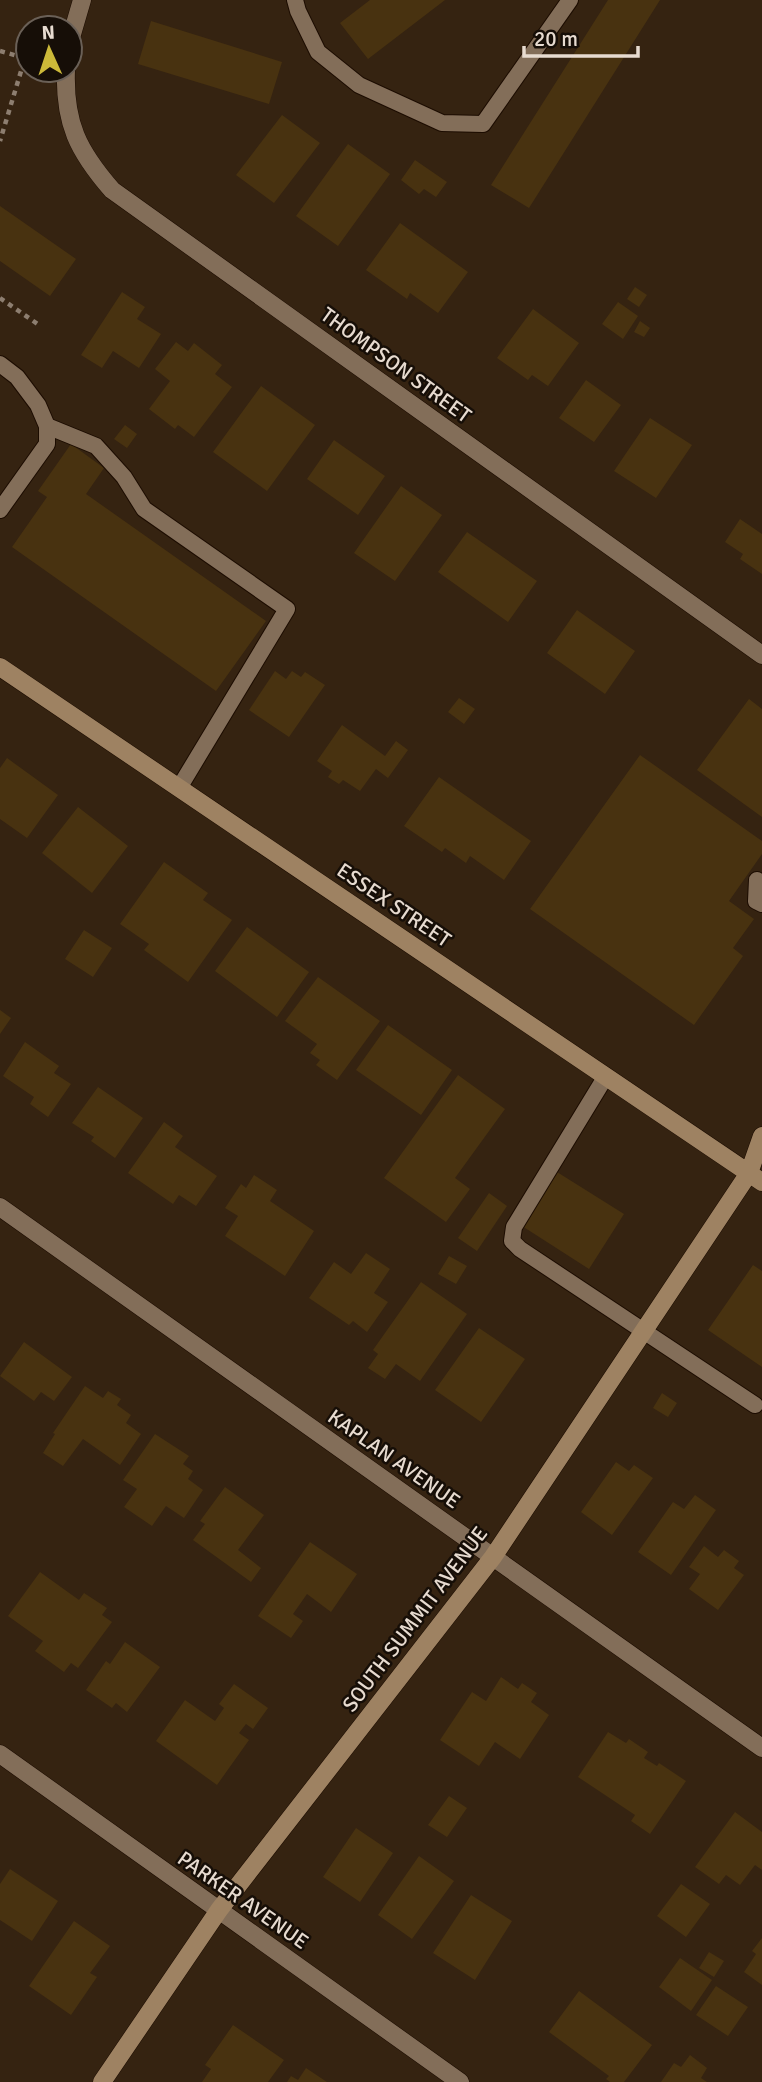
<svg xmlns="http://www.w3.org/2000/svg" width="762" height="2082" font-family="Signika,sans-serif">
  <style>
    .building { fill: #483210 }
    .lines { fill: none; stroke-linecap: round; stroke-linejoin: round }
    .lane-casing { stroke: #1c0c00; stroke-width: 18 }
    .street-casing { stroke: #1c0c00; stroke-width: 19 }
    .secondary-casing { stroke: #1c0c00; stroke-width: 19 }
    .path { stroke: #8d7e70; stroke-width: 4.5; stroke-dasharray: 5 5; stroke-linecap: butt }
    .lane { stroke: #836e59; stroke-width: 16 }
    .street { stroke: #836e59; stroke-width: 18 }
    .secondary { stroke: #9e8262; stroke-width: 18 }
    .labels { text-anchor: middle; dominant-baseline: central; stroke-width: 5; stroke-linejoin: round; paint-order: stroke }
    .street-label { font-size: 21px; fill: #e7dbd0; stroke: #160e07 }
  </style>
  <rect width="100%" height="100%" fill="#352311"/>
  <!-- building -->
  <path class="building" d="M 370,0 L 445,0 L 368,59 L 340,23 Z
    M 608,0 L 660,0 L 529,208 L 491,185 Z
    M 151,21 L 282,62 L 269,104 L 138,64 Z
    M 282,115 L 320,143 L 274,203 L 236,175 Z
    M 348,144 L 390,174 L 338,246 L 296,216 Z
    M 415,160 L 447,182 L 436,197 L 424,189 L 419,194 L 401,180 Z
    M 0,206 L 76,259 L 50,296 L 0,261 Z
    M 400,223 L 468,272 L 438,313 L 410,293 L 407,299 L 366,270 Z
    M 635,287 L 647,295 L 639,307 L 627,299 Z
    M 122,292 L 145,307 L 137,319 L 161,334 L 139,368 L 113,351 L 102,368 L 81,355 Z
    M 618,302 L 638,316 L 623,339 L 602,324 Z
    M 533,309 L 579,343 L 548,386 L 532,375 L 528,380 L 497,358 Z
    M 640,321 L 650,328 L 644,337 L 634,332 Z
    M 176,342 L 188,351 L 194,343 L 222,365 L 215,374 L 232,387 L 194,437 L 178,425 L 175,429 L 149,409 L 170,381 L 155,369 Z
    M 586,380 L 621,405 L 594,442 L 559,418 Z
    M 261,386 L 315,425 L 267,491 L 213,452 Z
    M 650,418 L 692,445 L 656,498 L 614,471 Z
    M 125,425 L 137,434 L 127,448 L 114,439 Z
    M 334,440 L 385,476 L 358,515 L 307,479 Z
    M 71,444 L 104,468 L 86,494 L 266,621 L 216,691 L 12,547 L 47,497 L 38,491 Z
    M 401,486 L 442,515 L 395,581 L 354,553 Z
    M 740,519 L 762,534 L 762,574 L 740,559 L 743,554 L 725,542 Z
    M 467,532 L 537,581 L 508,622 L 438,572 Z
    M 577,610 L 635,651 L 605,694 L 547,653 Z
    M 275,671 L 286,679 L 292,671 L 301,677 L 305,672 L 325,685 L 289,737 L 249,710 Z
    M 459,698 L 475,709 L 464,724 L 448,712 Z
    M 749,699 L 762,709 L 762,817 L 697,770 Z
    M 342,725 L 385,756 L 396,741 L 408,750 L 388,778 L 376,769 L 360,791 L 343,780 L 339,784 L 328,777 L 332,771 L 317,761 Z
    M 640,755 L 762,841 L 762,854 L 729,901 L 754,919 L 733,948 L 743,956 L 694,1025 L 530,909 Z
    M 7,758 L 58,795 L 27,838 L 0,819 L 0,768 Z
    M 439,777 L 531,841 L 504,880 L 470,856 L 466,863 L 445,848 L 442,852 L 404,826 Z
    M 78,807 L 128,846 L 92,893 L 42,853 Z
    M 164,862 L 208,893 L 203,900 L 232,920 L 188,982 L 144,950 L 149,944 L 120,924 Z
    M 247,927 L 309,972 L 277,1017 L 215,971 Z
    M 84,930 L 112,948 L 93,977 L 65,959 Z
    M 318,977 L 380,1021 L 337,1080 L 316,1065 L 320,1060 L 310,1053 L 317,1044 L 285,1021 Z
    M 0,1010 L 11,1018 L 0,1034 Z
    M 388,1025 L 452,1070 L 421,1115 L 356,1070 Z
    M 25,1042 L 59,1066 L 54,1073 L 71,1084 L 48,1117 L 30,1104 L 34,1097 L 3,1076 Z
    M 458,1075 L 505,1109 L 455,1178 L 470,1189 L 446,1222 L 384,1178 Z
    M 98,1087 L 143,1118 L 115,1158 L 91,1141 L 94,1137 L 72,1123 Z
    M 164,1122 L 183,1136 L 175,1147 L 217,1176 L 196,1206 L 179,1195 L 173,1204 L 128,1173 Z
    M 557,1172 L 624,1214 L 589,1269 L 522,1226 Z
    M 254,1175 L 277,1190 L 270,1201 L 314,1231 L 285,1276 L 225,1236 L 238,1216 L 225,1208 L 241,1184 L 246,1188 Z
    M 489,1193 L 507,1206 L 477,1251 L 458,1238 Z
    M 366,1253 L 390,1269 L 374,1293 L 388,1302 L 367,1332 L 353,1321 L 349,1325 L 309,1298 L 334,1262 L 351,1274 Z
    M 449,1256 L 467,1266 L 456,1284 L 438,1274 Z
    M 753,1265 L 762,1271 L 762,1367 L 708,1330 Z
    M 421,1282 L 467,1314 L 420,1381 L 396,1364 L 385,1379 L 368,1368 L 378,1354 L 373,1350 Z
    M 479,1328 L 525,1359 L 481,1422 L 435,1390 Z
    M 24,1342 L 72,1377 L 54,1401 L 41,1392 L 34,1401 L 0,1376 Z
    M 85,1386 L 103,1398 L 108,1391 L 121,1399 L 117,1405 L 131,1415 L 126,1423 L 141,1434 L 120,1465 L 83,1439 L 63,1466 L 43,1453 L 55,1434 L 53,1433 Z
    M 662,1393 L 677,1403 L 668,1417 L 653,1408 Z
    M 155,1434 L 189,1456 L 183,1464 L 193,1471 L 188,1479 L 203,1490 L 184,1518 L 166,1506 L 152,1526 L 124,1507 L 137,1489 L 123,1480 Z
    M 616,1462 L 629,1471 L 634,1465 L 653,1478 L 612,1535 L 581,1512 Z
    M 225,1487 L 264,1515 L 238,1550 L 261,1568 L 251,1582 L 193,1540 L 205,1524 L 200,1521 Z
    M 695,1495 L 716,1510 L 671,1575 L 638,1552 L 673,1502 L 684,1509 Z
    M 310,1542 L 357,1574 L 331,1612 L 307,1594 L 293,1614 L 303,1621 L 291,1638 L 258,1616 Z
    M 704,1546 L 718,1557 L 724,1550 L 739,1561 L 734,1568 L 744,1575 L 718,1610 L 689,1589 L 700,1574 L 689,1567 Z
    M 40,1572 L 79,1600 L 84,1593 L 107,1608 L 102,1615 L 112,1622 L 78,1668 L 71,1663 L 64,1672 L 35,1651 L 43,1641 L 8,1616 Z
    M 125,1642 L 160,1667 L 127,1712 L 116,1703 L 112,1708 L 86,1690 L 106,1661 L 110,1664 Z
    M 501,1677 L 518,1689 L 522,1683 L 537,1693 L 531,1702 L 549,1715 L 520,1759 L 495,1742 L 479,1766 L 440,1740 L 472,1692 L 486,1701 Z
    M 234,1684 L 268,1708 L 253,1729 L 246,1724 L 239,1733 L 249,1740 L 217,1785 L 156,1741 L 185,1700 L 215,1721 L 224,1708 L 219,1704 Z
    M 608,1732 L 626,1743 L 629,1739 L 648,1752 L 644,1758 L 657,1766 L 659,1763 L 686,1781 L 650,1834 L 631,1821 L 635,1815 L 578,1777 Z
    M 449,1796 L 467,1808 L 447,1837 L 428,1825 Z
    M 735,1812 L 762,1832 L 762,1870 L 755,1865 L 740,1885 L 726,1875 L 719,1884 L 695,1867 Z
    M 356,1828 L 393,1853 L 360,1902 L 323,1877 Z
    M 419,1856 L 454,1881 L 412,1939 L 378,1915 Z
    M 10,1869 L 58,1901 L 32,1941 L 0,1920 L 0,1884 Z
    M 681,1884 L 710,1904 L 686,1937 L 657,1916 Z
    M 471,1895 L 512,1921 L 475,1980 L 433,1953 Z
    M 74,1921 L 110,1946 L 90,1973 L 97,1977 L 71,2015 L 29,1986 Z
    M 762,1938 L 762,1985 L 744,1972 L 756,1954 L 752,1951 Z
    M 709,1952 L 724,1961 L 714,1977 L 699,1968 Z
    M 680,1958 L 712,1980 L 691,2011 L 659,1987 Z
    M 716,1986 L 748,2007 L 728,2036 L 696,2015 Z
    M 579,1991 L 652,2045 L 624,2082 L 610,2082 L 606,2079 L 609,2076 L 549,2032 Z
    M 233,2025 L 284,2060 L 268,2082 L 202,2082 L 211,2069 L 205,2065 Z
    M 690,2055 L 707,2068 L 701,2078 L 707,2082 L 661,2082 L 674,2063 L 681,2067 Z
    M 306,2068 L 327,2082 L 287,2082 L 291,2076 L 298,2080 Z"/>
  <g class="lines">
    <defs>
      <path id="lane" d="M 295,0 L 298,11 L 318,52 L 359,85 L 442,123 L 483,124 L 570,0
        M 0,364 L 17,377 L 38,405 L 47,426 L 47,444 L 0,510
        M 47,426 L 96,446 L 124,477 L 144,509 L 287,609 L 179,788
        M 757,880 L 756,901 L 762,904
        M 606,1076 L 514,1227 L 512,1241 L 520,1249 L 755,1405"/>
      <path id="street" d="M 70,41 L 82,0
        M 66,70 C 64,123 78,151 112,190 L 762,655
        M 0,1207 L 762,1748
        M 0,1754 L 460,2082"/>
      <path id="secondary" d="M 0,667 L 762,1182
        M 102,2082 L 219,1910 L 493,1557 L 749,1173 L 762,1136"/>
    </defs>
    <!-- lane casing -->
    <use href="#lane" class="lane-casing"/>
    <!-- street casing -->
    <use href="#street" class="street-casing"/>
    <!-- secondary casing -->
    <use href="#secondary" class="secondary-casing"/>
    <!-- path -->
    <path class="path" d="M 0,51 L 25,58 L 0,141
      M 0,298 L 39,325"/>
    <!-- lane -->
    <use href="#lane" class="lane"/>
    <!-- street -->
    <use href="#street" class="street"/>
    <!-- secondary -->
    <use href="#secondary" class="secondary"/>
  </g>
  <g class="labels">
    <!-- street labels -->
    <g class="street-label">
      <text transform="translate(396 365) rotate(36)">THOMPSON STREET</text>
      <text transform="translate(394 905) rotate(34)">ESSEX STREET</text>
      <text transform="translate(394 1459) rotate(35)">KAPLAN AVENUE</text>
      <text transform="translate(415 1619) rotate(-53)">SOUTH SUMMIT AVENUE</text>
      <text transform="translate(243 1900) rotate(35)">PARKER AVENUE</text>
    </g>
  </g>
  <!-- north arrow -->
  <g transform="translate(49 49) rotate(357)"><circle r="33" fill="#160e07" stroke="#6a6057" stroke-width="2"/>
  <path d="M0-5L12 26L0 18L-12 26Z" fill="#ccb939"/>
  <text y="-10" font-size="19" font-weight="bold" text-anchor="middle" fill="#e7dbd0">N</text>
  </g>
  <!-- scale -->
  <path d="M524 46v10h114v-10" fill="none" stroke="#e7dbd0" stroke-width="3.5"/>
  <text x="534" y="46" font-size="21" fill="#e7dbd0" stroke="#160e07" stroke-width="5" paint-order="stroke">20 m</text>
</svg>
